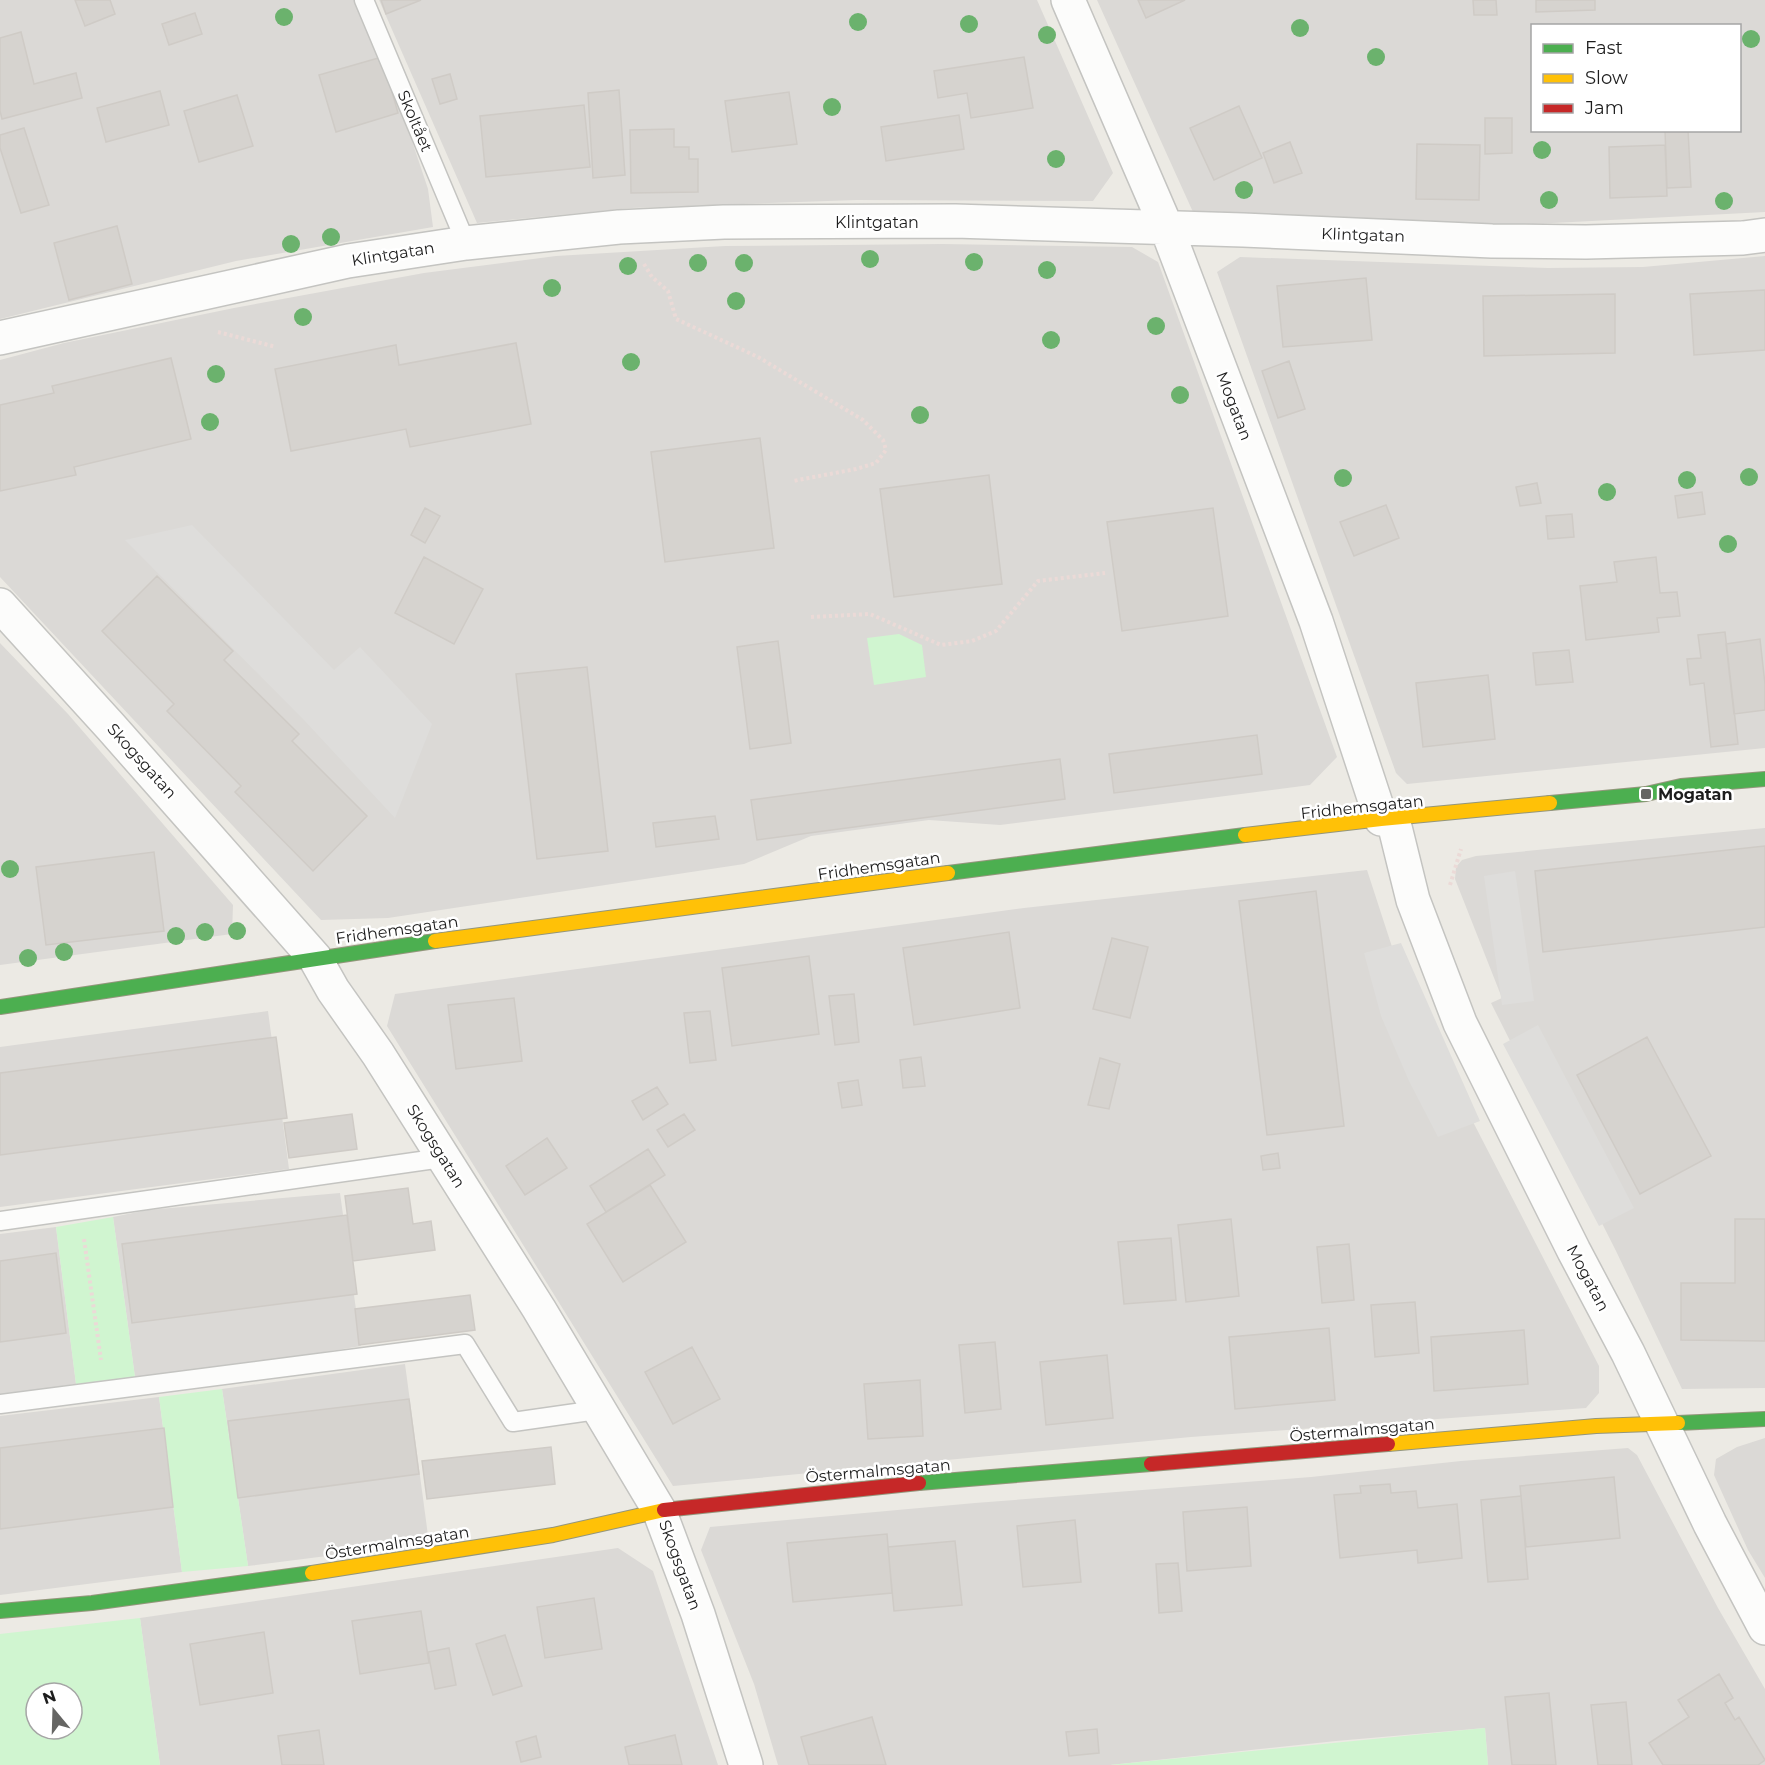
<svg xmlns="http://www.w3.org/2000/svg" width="1765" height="1765" font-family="Montserrat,sans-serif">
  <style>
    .residential { fill: #dbd9d6; fill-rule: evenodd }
    .park { fill: #d0f5d0; fill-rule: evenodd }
    .parking { fill: #dedddb }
    .building { fill: #d6d3cf; stroke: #cfcbc6; stroke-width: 1.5 }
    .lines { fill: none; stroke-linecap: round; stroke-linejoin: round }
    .lane-casing { stroke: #c4c4c1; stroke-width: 21 }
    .street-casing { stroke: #c4c4c1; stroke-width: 36 }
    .fast-casing { stroke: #94967c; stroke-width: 16 }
    .slow-casing { stroke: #94967c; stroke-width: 16 }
    .jam-casing { stroke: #94967c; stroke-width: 16 }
    .path { stroke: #ebdad7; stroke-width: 4; stroke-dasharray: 3 3; stroke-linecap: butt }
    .lane { stroke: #fcfcfb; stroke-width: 18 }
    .street { stroke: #fcfcfb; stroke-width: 33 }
    .fast { stroke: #4caf50; stroke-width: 14 }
    .slow { stroke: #ffc107; stroke-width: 14 }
    .jam { stroke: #c62828; stroke-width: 14 }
    .tree { fill: #6bb26d }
    .poi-dot { fill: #656563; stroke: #fff; stroke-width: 2 }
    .labels { text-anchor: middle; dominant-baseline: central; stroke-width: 5; stroke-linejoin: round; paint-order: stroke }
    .street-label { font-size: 16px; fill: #1d1d1d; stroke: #fff }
    .poi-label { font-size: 16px; font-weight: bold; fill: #1d1d1d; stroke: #fff; text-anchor: start }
  </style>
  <rect width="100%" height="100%" fill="#eceae4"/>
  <!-- residential -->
  <path class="residential" d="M 0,0 L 355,0 L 380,51 L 410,135 L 428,189 L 433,227 L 236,261 L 0,319 Z
    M 379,0 L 1037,0 L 1113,173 L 1093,201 L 857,200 L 631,208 L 477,223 Z
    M 1097,0 L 1765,0 L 1765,212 L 1512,225 L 1193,212 ZM 1532,26 L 1740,26 L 1740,130 L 1532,130 Z
    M 943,244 L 1132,247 L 1158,262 L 1337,757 L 1310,785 L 1000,825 L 929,820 L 811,836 L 744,864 L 388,918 L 321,920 L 0,577 L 0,360 L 64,343 L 234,308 L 424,273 L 556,256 L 725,246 Z
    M 1765,256 L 1765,748 L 1407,784 L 1396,773 L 1217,272 L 1240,257 L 1548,268 L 1643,267 Z
    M 0,643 L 68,714 L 233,905 L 232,934 L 0,965 Z
    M 1765,828 L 1765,1388 L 1682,1389 L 1616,1251 L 1491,1003 L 1502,998 L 1455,879 L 1456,867 L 1462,860 L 1476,856 Z
    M 1367,870 L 1408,996 L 1599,1366 L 1599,1393 L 1586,1408 L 1191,1437 L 673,1486 L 387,1026 L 395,994 L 1024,908 Z
    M 268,1011 L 289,1169 L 0,1207 L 0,1047 Z
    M 340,1193 L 361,1346 L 306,1355 L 135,1377 L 113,1217 L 148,1210 Z
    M 56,1227 L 76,1384 L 0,1395 L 0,1234 Z
    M 405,1364 L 429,1543 L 248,1566 L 222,1389 Z
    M 159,1397 L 182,1572 L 0,1595 L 0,1416 Z
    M 1765,1438 L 1765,1578 L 1748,1550 L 1714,1475 L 1716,1459 L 1737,1447 Z
    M 1628,1448 L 1637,1455 L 1718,1608 L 1765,1689 L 1765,1765 L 1488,1765 L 1485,1728 L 1336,1741 L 1110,1765 L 778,1765 L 754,1684 L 701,1550 L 710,1527 L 975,1503 L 1311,1477 L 1461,1461 Z
    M 618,1548 L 653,1571 L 718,1765 L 160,1765 L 140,1618 Z"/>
  <!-- park -->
  <path class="park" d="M 899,634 L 922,645 L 926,677 L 874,685 L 867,638 Z
    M 113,1217 L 135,1377 L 76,1384 L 56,1227 Z
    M 222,1389 L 248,1566 L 182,1572 L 159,1397 Z
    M 140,1618 L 160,1765 L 0,1765 L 0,1634 ZM 36,1693 L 72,1693 L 72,1729 L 36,1729 Z
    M 1485,1728 L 1488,1765 L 1110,1765 Z"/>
  <!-- parking -->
  <path class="parking" d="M 192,525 L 334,670 L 360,647 L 432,724 L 395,818 L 304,720 L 125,540 Z
    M 1515,871 L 1534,1001 L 1502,1005 L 1484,876 Z
    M 1401,943 L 1480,1121 L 1438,1137 L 1409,1081 L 1381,1016 L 1364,953 Z
    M 1538,1025 L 1634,1208 L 1599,1226 L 1503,1044 Z"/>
  <!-- building -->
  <path class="building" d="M 75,0 L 110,0 L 115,14 L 85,26 Z
    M 381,0 L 421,0 L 386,14 Z
    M 1138,0 L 1185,0 L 1146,18 Z
    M 1473,0 L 1496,0 L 1497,15 L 1474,15 Z
    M 1536,0 L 1595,0 L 1595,10 L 1536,12 Z
    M 195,13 L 202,34 L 169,45 L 162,24 Z
    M 21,32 L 34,84 L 76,73 L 82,98 L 2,119 L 0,111 L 0,38 Z
    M 382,57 L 398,113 L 336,132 L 319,75 Z
    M 1024,57 L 1033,108 L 971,118 L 967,93 L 938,98 L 934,71 Z
    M 450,74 L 457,99 L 440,104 L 432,79 Z
    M 619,90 L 625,175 L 593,178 L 588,93 Z
    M 160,91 L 169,125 L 106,142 L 97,108 Z
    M 789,92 L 797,144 L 732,152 L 725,101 Z
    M 237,95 L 253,146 L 199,162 L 184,111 Z
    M 584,105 L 590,167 L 486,177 L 480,116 Z
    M 1239,106 L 1262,158 L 1214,180 L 1190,128 Z
    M 959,115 L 964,149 L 886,161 L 881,127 Z
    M 1485,118 L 1512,118 L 1512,153 L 1485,154 Z
    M 24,128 L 49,205 L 21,213 L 0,148 L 0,135 Z
    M 674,129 L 674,147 L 689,147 L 689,159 L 698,159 L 698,192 L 631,193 L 630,130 Z
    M 1665,130 L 1688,130 L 1691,187 L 1667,188 Z
    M 1290,142 L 1302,173 L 1274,183 L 1263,153 Z
    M 1417,144 L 1480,145 L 1479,200 L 1416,199 Z
    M 1665,145 L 1667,196 L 1610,198 L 1609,147 Z
    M 117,226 L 132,284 L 69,300 L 54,243 Z
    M 1366,278 L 1372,340 L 1283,347 L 1277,286 Z
    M 1765,290 L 1765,350 L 1694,355 L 1690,294 Z
    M 1615,294 L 1615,353 L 1484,356 L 1483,296 Z
    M 516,343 L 531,424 L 410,447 L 406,429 L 291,451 L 275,369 L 396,345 L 399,365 Z
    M 171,358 L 191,439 L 74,467 L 76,475 L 0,491 L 0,405 L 54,393 L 52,386 Z
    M 1289,361 L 1305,409 L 1278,418 L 1262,371 Z
    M 760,438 L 774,548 L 665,562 L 651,452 Z
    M 989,475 L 1002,584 L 894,597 L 880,489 Z
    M 1537,483 L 1541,503 L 1520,506 L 1516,487 Z
    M 1702,492 L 1705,514 L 1678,518 L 1675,496 Z
    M 1386,505 L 1399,538 L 1354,556 L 1340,522 Z
    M 425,508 L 440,516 L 425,543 L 411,535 Z
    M 1213,508 L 1228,616 L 1122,631 L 1107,522 Z
    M 1572,514 L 1574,537 L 1548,539 L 1546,516 Z
    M 424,557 L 483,589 L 454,644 L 395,613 Z
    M 1656,557 L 1660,593 L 1677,592 L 1680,616 L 1657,618 L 1659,632 L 1586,640 L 1580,586 L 1617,582 L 1614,562 Z
    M 157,576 L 233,651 L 224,660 L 299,734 L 292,741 L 367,816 L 313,871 L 235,792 L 241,786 L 167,711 L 174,704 L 102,631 Z
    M 1725,632 L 1738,744 L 1711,747 L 1704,683 L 1690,685 L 1687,659 L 1701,658 L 1698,635 Z
    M 1760,639 L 1765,684 L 1765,710 L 1734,714 L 1726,644 Z
    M 778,641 L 791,743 L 750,749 L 737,647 Z
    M 1569,650 L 1573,682 L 1536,685 L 1533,653 Z
    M 587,667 L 608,851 L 537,859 L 516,674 Z
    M 1488,675 L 1495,739 L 1423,747 L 1416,683 Z
    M 1257,735 L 1262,774 L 1114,793 L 1109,754 Z
    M 1060,759 L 1065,799 L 757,840 L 751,800 Z
    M 715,816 L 719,839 L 656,847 L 653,823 Z
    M 1765,846 L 1765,927 L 1543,952 L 1535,871 Z
    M 154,852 L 164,931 L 46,945 L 36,867 Z
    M 1316,891 L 1344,1126 L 1267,1135 L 1239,901 Z
    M 1009,932 L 1020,1008 L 914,1025 L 903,948 Z
    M 1112,938 L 1148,947 L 1130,1018 L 1093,1009 Z
    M 809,956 L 819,1034 L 732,1046 L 722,968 Z
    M 854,994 L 859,1042 L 835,1045 L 829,996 Z
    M 514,998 L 522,1061 L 456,1069 L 448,1005 Z
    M 710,1011 L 716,1060 L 690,1063 L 684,1013 Z
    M 276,1037 L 287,1118 L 0,1155 L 0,1073 Z
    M 1647,1037 L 1711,1156 L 1640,1194 L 1577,1075 Z
    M 921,1057 L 925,1086 L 903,1088 L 900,1060 Z
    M 1100,1058 L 1120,1064 L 1109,1109 L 1088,1105 Z
    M 858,1080 L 862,1105 L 842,1108 L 838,1083 Z
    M 657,1087 L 668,1104 L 643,1120 L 632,1101 Z
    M 352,1114 L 357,1149 L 289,1158 L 284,1123 Z
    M 684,1114 L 695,1130 L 668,1147 L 657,1130 Z
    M 547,1138 L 567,1168 L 525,1195 L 506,1166 Z
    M 648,1149 L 665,1175 L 606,1212 L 590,1186 Z
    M 1278,1153 L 1280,1168 L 1263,1170 L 1261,1156 Z
    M 650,1185 L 686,1242 L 623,1282 L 587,1224 Z
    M 408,1188 L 413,1224 L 431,1221 L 435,1250 L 353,1261 L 345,1196 Z
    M 347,1215 L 357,1294 L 132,1323 L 122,1244 Z
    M 1231,1219 L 1239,1296 L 1186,1302 L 1178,1225 Z
    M 1735,1219 L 1765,1219 L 1765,1341 L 1681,1340 L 1681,1283 L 1735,1283 Z
    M 1171,1238 L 1176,1300 L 1124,1304 L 1118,1242 Z
    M 1349,1244 L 1354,1300 L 1322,1303 L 1317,1247 Z
    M 56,1253 L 66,1333 L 0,1342 L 0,1261 Z
    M 470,1295 L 475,1330 L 359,1345 L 355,1309 Z
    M 1415,1302 L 1419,1353 L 1375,1357 L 1371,1305 Z
    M 1329,1328 L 1335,1400 L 1235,1409 L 1229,1337 Z
    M 1524,1330 L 1528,1384 L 1434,1391 L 1431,1337 Z
    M 995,1342 L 1001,1409 L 965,1413 L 959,1345 Z
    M 692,1347 L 720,1399 L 673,1424 L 645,1372 Z
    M 1107,1355 L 1113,1418 L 1046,1425 L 1040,1362 Z
    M 920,1380 L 923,1436 L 868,1439 L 864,1384 Z
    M 409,1399 L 419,1474 L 238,1498 L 228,1421 Z
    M 164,1428 L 173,1507 L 0,1529 L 0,1448 Z
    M 551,1447 L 555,1484 L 427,1499 L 422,1461 Z
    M 1614,1477 L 1620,1538 L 1526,1547 L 1520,1486 Z
    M 1390,1484 L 1391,1493 L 1416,1491 L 1418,1508 L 1457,1504 L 1462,1558 L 1418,1563 L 1417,1550 L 1340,1558 L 1334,1495 L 1361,1493 L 1360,1486 Z
    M 1521,1496 L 1528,1579 L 1488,1582 L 1481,1500 Z
    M 1247,1507 L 1251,1566 L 1187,1571 L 1183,1512 Z
    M 1075,1520 L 1081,1582 L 1023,1587 L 1017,1526 Z
    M 887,1534 L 892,1593 L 793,1602 L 787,1543 Z
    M 955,1541 L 962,1605 L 894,1611 L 888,1547 Z
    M 1178,1563 L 1182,1611 L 1159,1613 L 1156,1564 Z
    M 594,1598 L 602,1649 L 545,1658 L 537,1607 Z
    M 421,1611 L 429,1663 L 360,1674 L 352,1621 Z
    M 264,1632 L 273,1693 L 200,1705 L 190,1644 Z
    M 505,1635 L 522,1686 L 493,1695 L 476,1644 Z
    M 449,1648 L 456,1685 L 435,1689 L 428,1652 Z
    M 1719,1674 L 1733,1698 L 1725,1703 L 1735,1720 L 1739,1717 L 1765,1760 L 1758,1765 L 1663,1765 L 1649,1743 L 1689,1717 L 1678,1700 Z
    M 1549,1693 L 1556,1765 L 1512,1765 L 1505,1697 Z
    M 1626,1702 L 1632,1765 L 1598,1765 L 1591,1705 Z
    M 872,1717 L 886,1765 L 809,1765 L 801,1737 Z
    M 1097,1729 L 1099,1753 L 1069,1756 L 1066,1732 Z
    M 319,1730 L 324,1765 L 282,1765 L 278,1736 Z
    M 675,1735 L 682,1765 L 629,1765 L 625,1747 Z
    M 536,1736 L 541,1757 L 521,1762 L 516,1742 Z"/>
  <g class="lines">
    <defs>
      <path id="lane" d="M 364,0 L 466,243
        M 0,1221 L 442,1158
        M 0,1404 L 465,1344 L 513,1422 L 597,1410"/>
      <path id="street" d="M 1068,0 L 1167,229 L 1316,621 L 1381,819
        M 0,338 L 348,261 L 466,243 L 619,227 L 724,222 L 955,221 L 1243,230 L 1492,241 L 1586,242 L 1743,238 L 1765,235
        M 0,605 L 111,727 L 315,958 L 333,990 L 378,1054 L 539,1309 L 659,1510 L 698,1614 L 746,1765
        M 1393,819 L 1413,900 L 1460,1023 L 1574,1251 L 1628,1353 L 1710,1524 L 1765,1628"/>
      <path id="fast" d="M 1550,803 L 1646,794 L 1681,786 L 1765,779
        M 948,873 L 1245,835
        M 0,1007 L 435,941
        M 1678,1423 L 1765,1419
        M 919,1483 L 1151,1464
        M 0,1611 L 92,1603 L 312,1573"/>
      <path id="slow" d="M 1245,835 L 1381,819 L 1550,803
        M 435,941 L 948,873
        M 1388,1444 L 1596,1426 L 1678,1423
        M 312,1573 L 553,1535 L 664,1510"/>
      <path id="jam" d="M 1151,1464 L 1388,1444
        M 664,1510 L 919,1483"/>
    </defs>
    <!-- lane casing -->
    <use href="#lane" class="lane-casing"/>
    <!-- street casing -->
    <use href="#street" class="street-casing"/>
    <!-- fast casing -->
    <use href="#fast" class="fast-casing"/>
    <!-- slow casing -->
    <use href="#slow" class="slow-casing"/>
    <!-- jam casing -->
    <use href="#jam" class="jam-casing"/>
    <!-- path -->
    <path class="path" d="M 644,264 L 652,277 L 668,291 L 676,319 L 758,357 L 863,420 L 883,440 L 886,450 L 876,463 L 856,469 L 793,481
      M 218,332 L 276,347
      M 811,617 L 870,614 L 941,645 L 972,641 L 996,631 L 1038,581 L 1105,573
      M 1450,885 L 1461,849
      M 84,1239 L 101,1360"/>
    <!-- lane -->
    <use href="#lane" class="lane"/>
    <!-- street -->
    <use href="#street" class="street"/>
    <!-- fast -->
    <use href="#fast" class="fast"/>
    <!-- slow -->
    <use href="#slow" class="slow"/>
    <!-- jam -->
    <use href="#jam" class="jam"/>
  </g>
  <!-- trees -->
  <g class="tree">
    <circle cx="284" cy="17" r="9"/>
    <circle cx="858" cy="22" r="9"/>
    <circle cx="969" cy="24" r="9"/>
    <circle cx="1300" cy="28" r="9"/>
    <circle cx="1047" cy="35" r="9"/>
    <circle cx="1751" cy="39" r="9"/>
    <circle cx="1376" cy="57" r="9"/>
    <circle cx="832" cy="107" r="9"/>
    <circle cx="1542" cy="150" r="9"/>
    <circle cx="1056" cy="159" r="9"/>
    <circle cx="1244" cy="190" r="9"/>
    <circle cx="1549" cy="200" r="9"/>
    <circle cx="1724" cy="201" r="9"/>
    <circle cx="331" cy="237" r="9"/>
    <circle cx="291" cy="244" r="9"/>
    <circle cx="870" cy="259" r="9"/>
    <circle cx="974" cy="262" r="9"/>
    <circle cx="698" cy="263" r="9"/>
    <circle cx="744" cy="263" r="9"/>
    <circle cx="628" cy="266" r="9"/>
    <circle cx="1047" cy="270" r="9"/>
    <circle cx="552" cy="288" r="9"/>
    <circle cx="736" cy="301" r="9"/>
    <circle cx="303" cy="317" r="9"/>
    <circle cx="1156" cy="326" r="9"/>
    <circle cx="1051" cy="340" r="9"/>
    <circle cx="631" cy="362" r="9"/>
    <circle cx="216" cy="374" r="9"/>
    <circle cx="1180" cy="395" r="9"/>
    <circle cx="920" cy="415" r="9"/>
    <circle cx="210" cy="422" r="9"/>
    <circle cx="1749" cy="477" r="9"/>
    <circle cx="1343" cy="478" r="9"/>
    <circle cx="1687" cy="480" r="9"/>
    <circle cx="1607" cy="492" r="9"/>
    <circle cx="1728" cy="544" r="9"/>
    <circle cx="10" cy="869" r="9"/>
    <circle cx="237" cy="931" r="9"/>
    <circle cx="205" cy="932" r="9"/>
    <circle cx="176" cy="936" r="9"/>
    <circle cx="64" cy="952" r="9"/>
    <circle cx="28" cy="958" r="9"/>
  </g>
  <!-- markers -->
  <rect class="poi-dot" x="1640" y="788" width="12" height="12" rx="3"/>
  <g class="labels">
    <!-- street labels -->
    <g class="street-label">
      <text transform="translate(415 121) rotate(67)">Skoltået</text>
      <text x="877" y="222">Klintgatan</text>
      <text transform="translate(1363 235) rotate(2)">Klintgatan</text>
      <text transform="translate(393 254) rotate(-9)">Klintgatan</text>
      <text transform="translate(1234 406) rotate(69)">Mogatan</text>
      <text transform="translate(142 761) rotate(48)">Skogsgatan</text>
      <text transform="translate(1362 807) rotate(-6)">Fridhemsgatan</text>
      <text transform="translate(879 866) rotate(-8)">Fridhemsgatan</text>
      <text transform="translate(397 930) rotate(-8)">Fridhemsgatan</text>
      <text transform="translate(436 1146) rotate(58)">Skogsgatan</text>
      <text transform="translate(1588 1278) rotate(62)">Mogatan</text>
      <text transform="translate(1362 1430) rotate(-5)">Östermalmsgatan</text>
      <text transform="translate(878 1471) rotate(-5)">Östermalmsgatan</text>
      <text transform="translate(397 1543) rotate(-9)">Östermalmsgatan</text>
      <text transform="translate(680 1565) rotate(70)">Skogsgatan</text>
    </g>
    <!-- poi labels -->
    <g class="poi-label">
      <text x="1658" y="794">Mogatan</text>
    </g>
  </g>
  <!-- legend -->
  <rect x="1531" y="24" width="210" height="108" fill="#ffffff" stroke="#a5a5a5" stroke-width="1.5"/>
  <rect x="1543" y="44" width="30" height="9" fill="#4caf50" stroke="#a5a5a5" stroke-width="1.5"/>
  <text x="1585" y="54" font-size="18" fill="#1d1d1d">Fast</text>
  <rect x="1543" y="74" width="30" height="9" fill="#ffc107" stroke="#a5a5a5" stroke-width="1.5"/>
  <text x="1585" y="84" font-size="18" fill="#1d1d1d">Slow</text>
  <rect x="1543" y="104" width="30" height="9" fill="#c62828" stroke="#a5a5a5" stroke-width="1.5"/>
  <text x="1585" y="114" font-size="18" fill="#1d1d1d">Jam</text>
  <!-- north arrow -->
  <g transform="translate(54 1711) rotate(341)"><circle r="28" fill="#ffffff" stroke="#a5a5a5" stroke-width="1.5"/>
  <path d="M0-4.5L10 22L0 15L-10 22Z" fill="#656563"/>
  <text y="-9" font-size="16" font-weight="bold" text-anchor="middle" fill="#1d1d1d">N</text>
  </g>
</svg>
